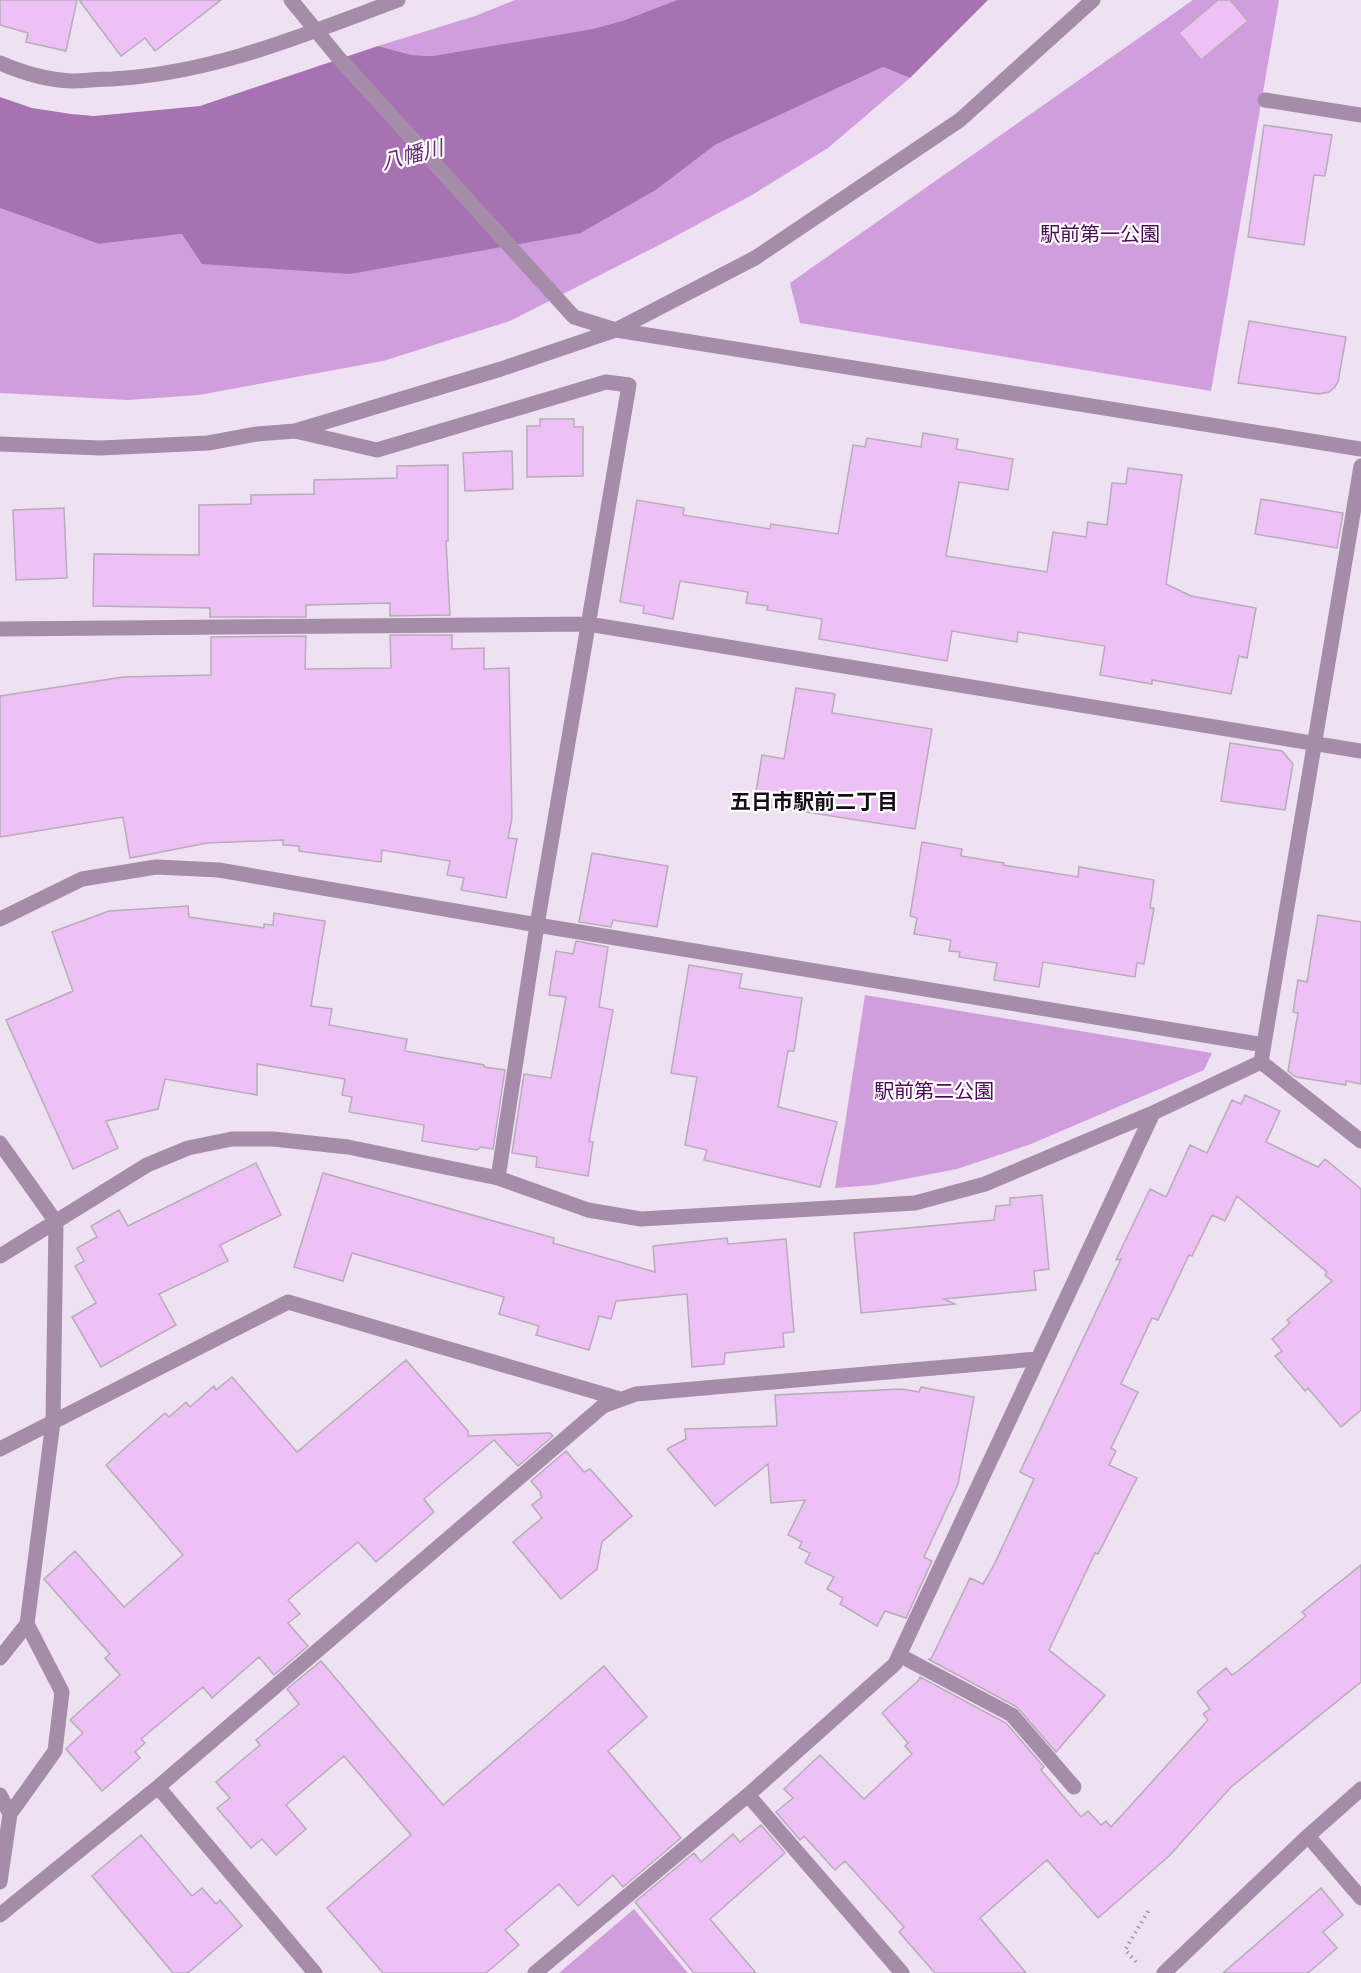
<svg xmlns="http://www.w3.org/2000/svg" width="1361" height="1973" font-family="'Asap Condensed','Noto Sans JP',sans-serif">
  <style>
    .green { fill: #d19edd }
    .water { fill: #a672b2 }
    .building { fill: #edc0f6; stroke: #b8abba; stroke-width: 1.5 }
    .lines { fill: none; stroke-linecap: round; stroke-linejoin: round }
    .path { stroke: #a399a5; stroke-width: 4; stroke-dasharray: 1.5 4.5; stroke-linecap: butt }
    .minor { stroke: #a58daa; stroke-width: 15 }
    .tertiary { stroke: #a58daa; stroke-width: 15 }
    .labels { text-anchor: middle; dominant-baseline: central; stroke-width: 4.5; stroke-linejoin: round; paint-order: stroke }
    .park-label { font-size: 20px; fill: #4f0a5c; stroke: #fff }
    .water-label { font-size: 21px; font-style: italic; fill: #6e2d7c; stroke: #fff }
    .neighbourhood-label { font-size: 21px; font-weight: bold; fill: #130f14; stroke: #fff }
  </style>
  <rect width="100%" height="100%" fill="#eee1f1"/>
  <!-- green -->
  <path class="green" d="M 515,0 L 677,0 L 622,21 L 592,29 L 432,56 L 412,55 L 378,46 L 475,16 Z
    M 1193,0 L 1279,0 L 1211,391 L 800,323 L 790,283 Z
    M 883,67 L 910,78 L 828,148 L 752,195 L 661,244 L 510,321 L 383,361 L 199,395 L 128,400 L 0,393 L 0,208 L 99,244 L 182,234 L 581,233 L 656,190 L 715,145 Z
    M 865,995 L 1212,1053 L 1204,1070 L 1031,1144 L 957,1169 L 874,1185 L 835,1188 Z
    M 634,1909 L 688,1973 L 559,1973 Z"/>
  <!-- water -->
  <path class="water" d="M 677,0 L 988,0 L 910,78 L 883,67 L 715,145 L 656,190 L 581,233 L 350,274 L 202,264 L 182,234 L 99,244 L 0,208 L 0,97 L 32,108 L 71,114 L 94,116 L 127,113 L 200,106 L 378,46 L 412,55 L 432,56 L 592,29 L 622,21 Z"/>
  <!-- building -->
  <path class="building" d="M 0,0 L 77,0 L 66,51 L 26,42 L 28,33 L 0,25 Z
    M 79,0 L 221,0 L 155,51 L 145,38 L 121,56 Z
    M 1218,0 L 1230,0 L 1248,21 L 1201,60 L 1179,33 Z
    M 1264,125 L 1332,135 L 1325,176 L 1314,175 L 1304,245 L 1248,237 Z
    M 1249,321 L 1346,337 L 1338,382 L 1334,388 L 1329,392 L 1319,394 L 1238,383 Z
    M 540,419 L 574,419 L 574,427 L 583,427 L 583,476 L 527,477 L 527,426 L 540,426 Z
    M 923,433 L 958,439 L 956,449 L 1013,459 L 1008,490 L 959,482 L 946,556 L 1047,572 L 1053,532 L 1086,537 L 1088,522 L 1107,525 L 1112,483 L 1126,484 L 1128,468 L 1182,475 L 1166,584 L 1191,596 L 1256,608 L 1247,658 L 1239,656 L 1231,694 L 1152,680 L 1152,684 L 1100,675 L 1105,646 L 1018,632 L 1017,642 L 952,631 L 947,661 L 819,639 L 822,619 L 767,610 L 768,606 L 746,603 L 748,592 L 680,581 L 673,619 L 643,613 L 644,606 L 620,602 L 637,500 L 684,508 L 683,515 L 770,529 L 771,524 L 838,534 L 853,445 L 865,447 L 867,438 L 921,447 Z
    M 512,451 L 513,489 L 465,491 L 463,453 Z
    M 448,465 L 448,541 L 446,541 L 450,615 L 390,616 L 390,603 L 306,605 L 306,617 L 210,617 L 210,608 L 93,606 L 94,554 L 199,555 L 199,505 L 251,504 L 251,495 L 314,494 L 314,480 L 397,478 L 397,466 Z
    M 1261,499 L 1343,513 L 1337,548 L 1255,534 Z
    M 64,508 L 67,578 L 16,580 L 13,510 Z
    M 390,635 L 452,635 L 452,649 L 484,648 L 484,669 L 509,668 L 512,818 L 508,838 L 517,839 L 506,898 L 461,890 L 464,878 L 447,875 L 450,861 L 382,850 L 381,862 L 299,851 L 299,846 L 283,845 L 283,840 L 207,843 L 130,858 L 123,817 L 0,837 L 0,696 L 123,677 L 211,675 L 211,637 L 306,636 L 305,669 L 391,668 Z
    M 796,688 L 835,694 L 832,713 L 932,729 L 915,829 L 754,804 L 762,755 L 784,759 Z
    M 1230,743 L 1282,751 L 1293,764 L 1285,810 L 1221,801 Z
    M 922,842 L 962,849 L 961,856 L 1004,863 L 1003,865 L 1078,877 L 1079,867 L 1154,880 L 1150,908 L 1154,908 L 1144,964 L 1137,963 L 1135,977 L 1043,962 L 1039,987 L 994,980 L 997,963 L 959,957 L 960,952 L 949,951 L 951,940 L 914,934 L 917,918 L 910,916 Z
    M 592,853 L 668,866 L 657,927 L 613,920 L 611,927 L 579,922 Z
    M 188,906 L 189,917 L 264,928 L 264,924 L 273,925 L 274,913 L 325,921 L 311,1006 L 332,1009 L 329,1025 L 407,1039 L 405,1051 L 484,1065 L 484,1067 L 505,1070 L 493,1149 L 481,1147 L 477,1150 L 422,1141 L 424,1125 L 349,1112 L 352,1097 L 342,1095 L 345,1079 L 257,1064 L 257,1095 L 165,1079 L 158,1109 L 106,1121 L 118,1148 L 73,1169 L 6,1020 L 73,991 L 52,932 L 109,911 Z
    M 1318,915 L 1361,922 L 1361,1084 L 1346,1081 L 1346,1085 L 1296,1077 L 1288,1071 L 1298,1013 L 1293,1012 L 1298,980 L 1307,982 Z
    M 576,941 L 608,947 L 599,1007 L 613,1010 L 589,1141 L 593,1142 L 588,1176 L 536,1167 L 537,1157 L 512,1153 L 524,1074 L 551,1078 L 566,997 L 549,995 L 556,951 L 573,954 Z
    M 689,965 L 742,974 L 739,988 L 802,998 L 794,1051 L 788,1051 L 778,1107 L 837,1122 L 820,1187 L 704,1160 L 707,1150 L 685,1145 L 697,1077 L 671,1073 Z
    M 1245,1095 L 1280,1111 L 1266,1142 L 1318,1167 L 1325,1159 L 1361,1189 L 1361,1410 L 1341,1427 L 1308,1388 L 1305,1391 L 1275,1356 L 1282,1351 L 1272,1339 L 1290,1323 L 1287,1320 L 1332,1281 L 1325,1275 L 1327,1272 L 1237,1196 L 1225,1221 L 1212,1215 L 1192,1256 L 1189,1255 L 1158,1320 L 1152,1318 L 1121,1384 L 1138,1392 L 1111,1448 L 1116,1451 L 1109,1465 L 1137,1478 L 1098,1554 L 1095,1553 L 1049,1650 L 1105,1695 L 1056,1752 L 1017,1707 L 928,1659 L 931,1659 L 970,1578 L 983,1584 L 994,1565 L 1034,1479 L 1020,1472 L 1121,1259 L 1116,1260 L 1150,1189 L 1166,1197 L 1190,1145 L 1207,1153 L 1232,1100 L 1241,1104 Z
    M 256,1163 L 281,1215 L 220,1245 L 228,1261 L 159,1294 L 176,1325 L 101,1367 L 72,1317 L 96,1303 L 75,1266 L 84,1261 L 77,1248 L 97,1237 L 91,1226 L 119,1210 L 128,1226 Z
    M 323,1173 L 554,1238 L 553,1243 L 655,1272 L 653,1246 L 727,1238 L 728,1244 L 786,1239 L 794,1332 L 783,1333 L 784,1347 L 725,1353 L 724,1364 L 692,1367 L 687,1294 L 616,1301 L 611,1319 L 599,1316 L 589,1350 L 536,1335 L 539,1326 L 499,1314 L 504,1297 L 352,1253 L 343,1281 L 294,1267 Z
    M 1042,1195 L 1049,1269 L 1034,1271 L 1036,1290 L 944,1299 L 955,1304 L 861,1313 L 854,1233 L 994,1220 L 996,1206 L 1010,1205 L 1010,1198 Z
    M 406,1360 L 468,1431 L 468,1436 L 550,1433 L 553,1436 L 518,1466 L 494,1440 L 424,1499 L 434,1512 L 376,1562 L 358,1542 L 288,1600 L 300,1614 L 288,1623 L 308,1646 L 274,1675 L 259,1657 L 212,1698 L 203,1687 L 141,1739 L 145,1743 L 135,1752 L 140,1758 L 102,1791 L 66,1749 L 83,1733 L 70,1720 L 120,1675 L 105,1658 L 110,1654 L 44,1579 L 75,1551 L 124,1607 L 183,1555 L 106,1465 L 165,1413 L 169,1417 L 186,1402 L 190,1407 L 214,1386 L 216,1390 L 232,1377 L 297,1452 Z
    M 921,1387 L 974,1397 L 958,1484 L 924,1557 L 932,1561 L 906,1618 L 885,1611 L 877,1626 L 840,1604 L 843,1598 L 827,1589 L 834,1577 L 805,1563 L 810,1553 L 799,1548 L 802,1542 L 788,1535 L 805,1500 L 771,1503 L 768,1464 L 715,1506 L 667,1449 L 686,1439 L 685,1429 L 777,1426 L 775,1395 L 902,1389 L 919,1392 Z
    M 566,1451 L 584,1472 L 590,1469 L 632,1516 L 602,1542 L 597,1569 L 561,1599 L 513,1542 L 542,1518 L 532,1505 L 542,1497 L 540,1494 L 541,1493 L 531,1481 Z
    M 1361,1565 L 1361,1682 L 1231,1787 L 1169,1856 L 1098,1918 L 1047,1860 L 980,1918 L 1026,1973 L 935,1973 L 899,1932 L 904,1927 L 845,1861 L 835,1870 L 804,1836 L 800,1840 L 776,1812 L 793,1798 L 784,1789 L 820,1755 L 864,1799 L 912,1754 L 905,1746 L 908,1743 L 882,1713 L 918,1681 L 920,1677 L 1006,1723 L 1044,1767 L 1041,1770 L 1081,1817 L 1088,1811 L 1101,1825 L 1106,1821 L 1111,1827 L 1208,1720 L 1203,1714 L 1210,1709 L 1197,1692 L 1226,1668 L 1232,1675 L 1238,1671 L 1306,1616 L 1302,1612 Z
    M 321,1661 L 443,1805 L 604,1666 L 647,1717 L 608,1751 L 681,1838 L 623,1887 L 613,1875 L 578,1906 L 559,1884 L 505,1930 L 519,1945 L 486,1973 L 383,1973 L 327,1908 L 411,1835 L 344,1756 L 286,1805 L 306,1829 L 276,1855 L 262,1839 L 251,1848 L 217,1808 L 230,1798 L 216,1782 L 260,1745 L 256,1740 L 299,1704 L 287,1689 Z
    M 761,1825 L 785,1853 L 710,1919 L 756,1973 L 694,1973 L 635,1902 L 694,1853 L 701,1862 L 733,1834 L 740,1842 Z
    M 141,1835 L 192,1896 L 202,1888 L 216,1904 L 220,1900 L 242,1926 L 188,1973 L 173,1973 L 92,1876 Z
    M 1321,1888 L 1343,1915 L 1323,1932 L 1337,1948 L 1308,1973 L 1223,1973 Z"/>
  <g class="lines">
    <!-- path -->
    <path class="path" d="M 1136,1962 L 1125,1950 L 1150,1908"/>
    <!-- minor -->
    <path class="minor" d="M 0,63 C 21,72 47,80 71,81 C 84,81 98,79 112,79 C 215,73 303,35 398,0
      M 1265,100 L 1361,115
      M 295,431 L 377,450 L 606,382 L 629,385 L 537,925 L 498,1178
      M 1361,466 L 1261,1062 L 1361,1141
      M 0,629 L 588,624 L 1361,751
      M 0,919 L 82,879 L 156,867 L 219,870 L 537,925 L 1264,1045
      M 0,1143 L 56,1222 L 53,1422 L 27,1624 L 62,1692 L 55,1751 L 10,1814 L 0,1882
      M 0,1256 L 147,1165 L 188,1148 L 232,1139 L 273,1139 L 348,1147 L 498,1178 L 588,1210 L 641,1219 L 915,1203 L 985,1184 L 1153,1113 L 1261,1062
      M 0,1449 L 288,1302 L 620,1399
      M 899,1655 L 1012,1715 L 1074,1787
      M 0,1658 L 27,1624
      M 158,1787 L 315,1973
      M 0,1795 L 10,1814
      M 748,1795 L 902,1973
      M 1308,1836 L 1361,1898
      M 0,1915 L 158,1787 L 603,1406 L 636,1394 L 1037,1359
      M 535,1973 L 748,1795 L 895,1664 L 1153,1113"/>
    <!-- tertiary -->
    <path class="tertiary" d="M 291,0 L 337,56 L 574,317 L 616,330 L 1361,449
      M 0,444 L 100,448 L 208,443 L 257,434 L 295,431 L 501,369 L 616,330 L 755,258 L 960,120 L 1093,0
      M 1164,1973 L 1308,1836 L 1361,1789"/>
  </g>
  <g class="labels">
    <!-- park labels -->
    <g class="park-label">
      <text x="1100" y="233">駅前第一公園</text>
      <text x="934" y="1090">駅前第二公園</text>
    </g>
    <!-- water labels -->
    <g class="water-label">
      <text transform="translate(412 154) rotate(-14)">八幡川</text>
    </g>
    <!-- neighbourhood labels -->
    <g class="neighbourhood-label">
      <text x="814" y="801">五日市駅前二丁目</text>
    </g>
  </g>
</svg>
